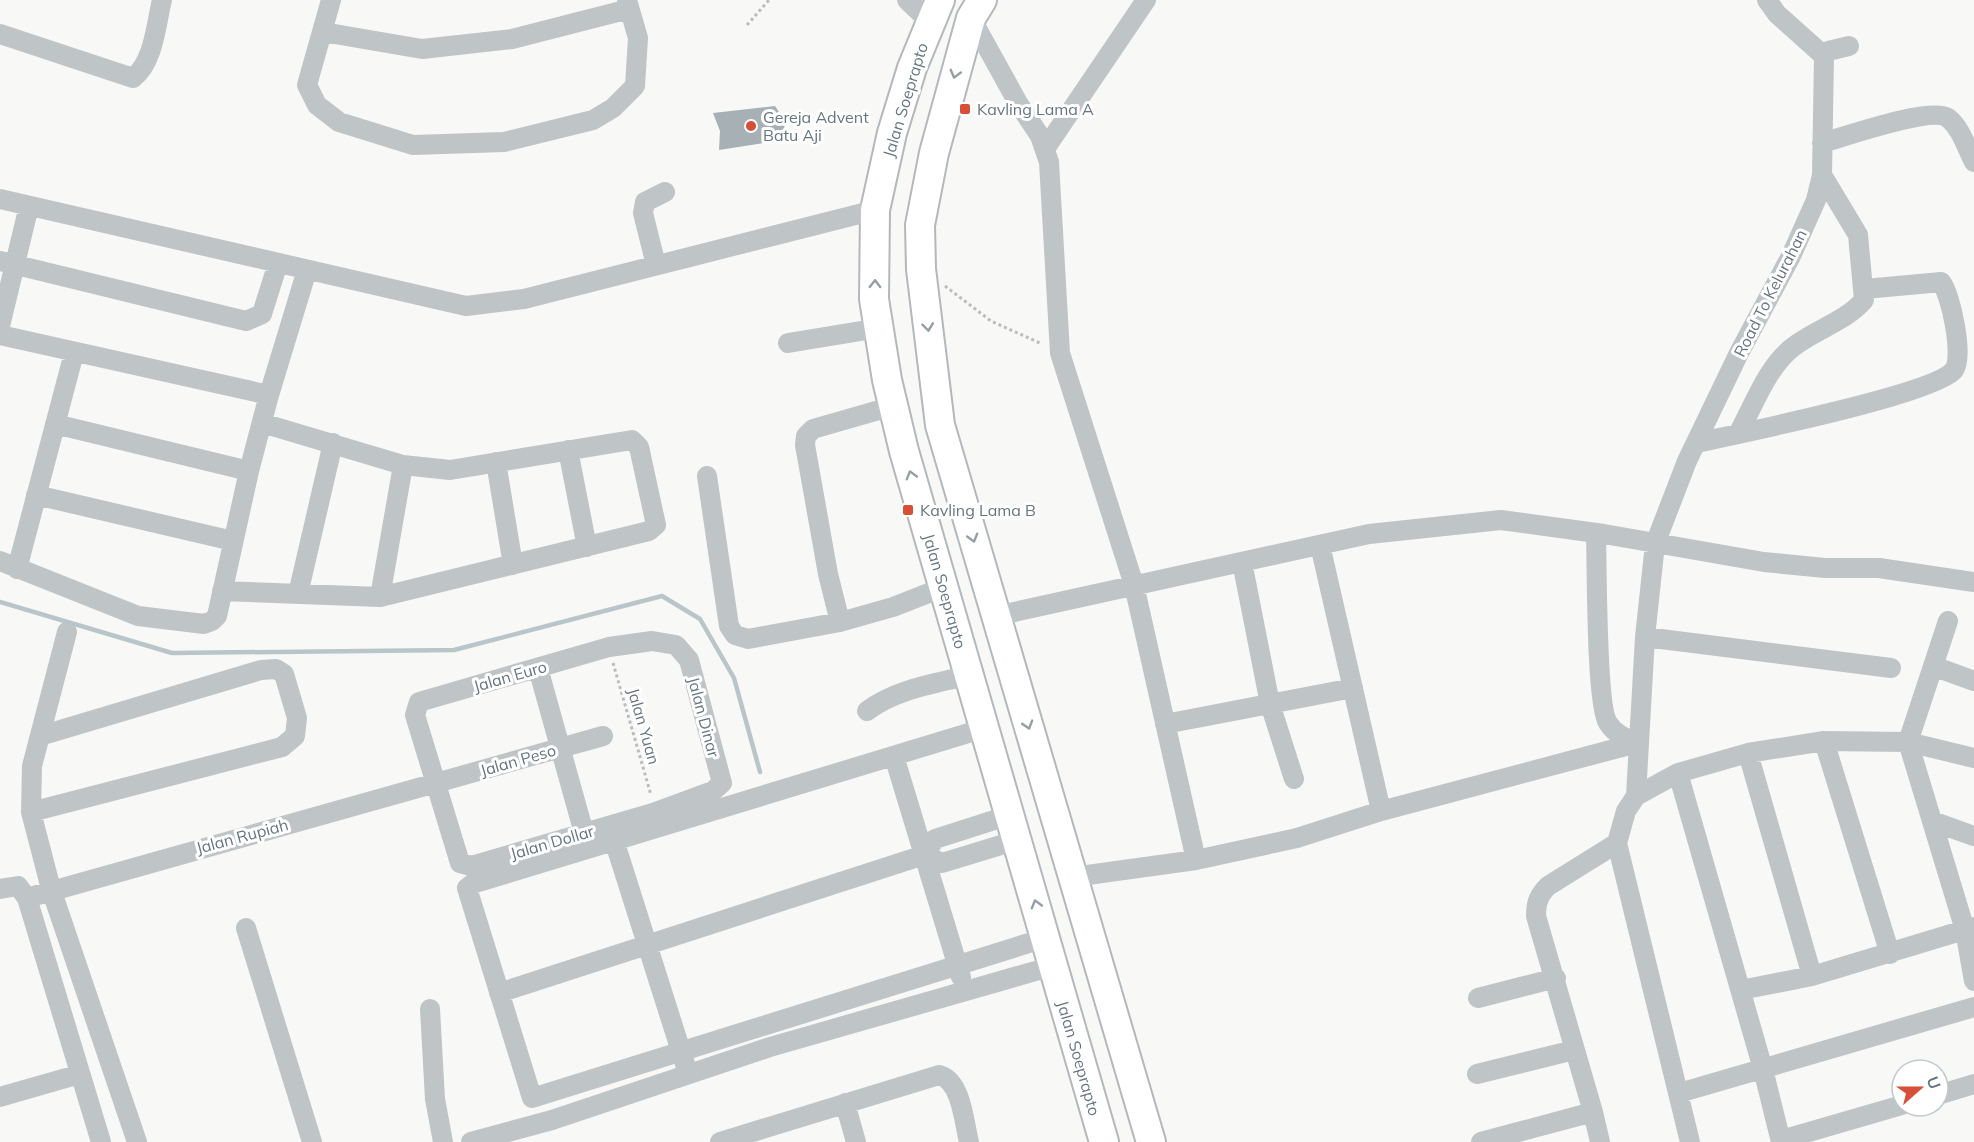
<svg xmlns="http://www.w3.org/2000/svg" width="1974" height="1142" font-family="Mulish,sans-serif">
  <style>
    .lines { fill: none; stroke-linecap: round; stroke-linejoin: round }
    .stream { stroke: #b9c5c9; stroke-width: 4.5 }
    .building { fill: #a7b0b5 }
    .highway-casing { stroke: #b3b8ba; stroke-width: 32 }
    .path { stroke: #babdbf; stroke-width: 3; stroke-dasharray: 3 3; stroke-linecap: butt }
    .minor { stroke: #bfc4c7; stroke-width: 20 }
    .highway { stroke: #fff; stroke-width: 28 }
    .oneway { stroke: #939fa5 }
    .poi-dot { fill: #d74f37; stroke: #fff; stroke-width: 2 }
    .labels { text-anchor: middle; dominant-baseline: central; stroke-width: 6; stroke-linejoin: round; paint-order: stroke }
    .street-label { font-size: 16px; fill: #65767f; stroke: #fff }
    .poi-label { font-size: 16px; fill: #65767f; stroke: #fff; text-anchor: start }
  </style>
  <rect width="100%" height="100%" fill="#f8f8f6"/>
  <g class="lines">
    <!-- stream -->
    <path class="stream" d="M 0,602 L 172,653 L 454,650 L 662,596 L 700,619 L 734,678 L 760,772"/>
  </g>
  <!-- building -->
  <path class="building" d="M 775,106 L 785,121 L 783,140 L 719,150 L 720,131 L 713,113 Z"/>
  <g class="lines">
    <defs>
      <path id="highway" d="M 940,0 L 912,68 L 892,133 L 875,210 L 874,299 L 887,380 L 904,451 L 1104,1142
        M 982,0 L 971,18 L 934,153 L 920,225 L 921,269 L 940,425 L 1151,1142"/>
    </defs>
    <!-- highway casing -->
    <use href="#highway" class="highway-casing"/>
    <!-- path -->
    <path class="path" d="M 747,25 L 769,0
      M 945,286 L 991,321 L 1042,344
      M 613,663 L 651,795"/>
    <!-- minor -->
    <path class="minor" d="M 331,0 L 307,85 L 317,105 L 339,122 L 413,145 L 504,142 L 593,120 L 613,108 L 635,86 L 638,38 L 627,0
      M 907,0 L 931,23
      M 1767,0 L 1777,14 L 1824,56
      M 971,18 L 1018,103 L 1040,136 L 1049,162 L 1060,353 L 1134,585 L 1196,860
      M 323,32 L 422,49 L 512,39 L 629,9
      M 0,34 L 133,78 C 154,62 156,24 162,0
      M 1822,143 C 1844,137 1931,106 1948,118 C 1961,128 1967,149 1974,162
      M 1045,149 L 1146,0
      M 0,199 L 466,306 L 524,299 L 875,210
      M 0,261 L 246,321 L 262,314 L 278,263
      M 656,265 L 643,213 L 645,202 L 665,192
      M 0,326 L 29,206
      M 0,335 L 269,395 L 249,471 L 217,616 L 212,621 L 204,624 L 138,616 L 0,561
      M 788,343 L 879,328
      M 269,395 L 307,270
      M 893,406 L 813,429 L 806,436 L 805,445 L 828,574 L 840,622 L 893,607 L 944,587
      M 55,424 L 249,471
      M 1738,434 C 1754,405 1767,367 1793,347 C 1816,329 1845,322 1864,300 L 1858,235 L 1822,175
      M 1696,443 C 1737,434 1935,394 1954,370 C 1964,357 1951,294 1941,282 L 1865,289
      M 568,450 L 587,547
      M 496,462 L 513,565
      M 707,476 L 729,626 L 735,635 L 748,639 L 840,622
      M 36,495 L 233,541
      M 1596,533 C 1597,563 1596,706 1608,723 C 1615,734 1625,738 1637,743
      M 1320,545 L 1381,811
      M 1242,562 L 1270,704 L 1294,779
      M 17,569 L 74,353
      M 222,591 L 380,597 L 649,531 L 656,525 L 639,447 L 632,440 L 450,470 L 403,465 L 262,423
      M 298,594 L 333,443
      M 380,597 L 403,465
      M 996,616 L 1369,534 L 1501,520 L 1604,534 L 1764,562 L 1825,568 L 1879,568 L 1974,582
      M 1948,621 L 1908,742 L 1974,758
      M 67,632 L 32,766 L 31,812 L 51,889 L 137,1142
      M 1645,637 L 1891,668
      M 652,641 L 676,645 L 689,660 L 722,783 L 713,791 L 656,812 L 471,866 L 460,863 L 415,715 L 419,702 L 609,647 Z
      M 1933,666 L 1974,681
      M 538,668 L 584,833
      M 867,711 C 896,689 934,684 970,675
      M 1165,724 L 1353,688
      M 985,728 L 472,884 L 467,888 L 532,1098 L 1045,938
      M 1824,741 L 1890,954
      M 1748,753 L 1812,976
      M 894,756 L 961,977
      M 1678,773 L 1763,1069 L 1781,1142
      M 1636,796 L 1678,773 L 1748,753 L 1824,741 L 1908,742 L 1965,930 L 1974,981
      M 31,812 L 282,747 L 295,736 L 297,718 L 284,674 L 276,669 L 261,670 L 40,736
      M 1932,821 L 1974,836
      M 614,840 L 685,1064
      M 924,855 L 942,863 L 1017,840
      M 1073,877 L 1196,860 L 1297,838 L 1381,811 L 1637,743
      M 0,889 L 18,886 L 27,898 L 101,1142
      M 27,898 L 603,736
      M 246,928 L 312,1142
      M 1741,990 L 1812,976 L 1974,927
      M 499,993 L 924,855 L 935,839 L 1010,815
      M 1478,998 L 1556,978
      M 430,1009 L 435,1099 L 443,1142
      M 1477,1074 L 1574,1050
      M 1679,1093 L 1974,1007
      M 1938,1095 L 1974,1084
      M 0,1097 L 80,1074
      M 845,1103 L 856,1142
      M 1781,1140 L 1902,1105
      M 471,1142 L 552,1120 L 770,1047 L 1053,966
      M 720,1142 L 939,1075 C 962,1081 964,1123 969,1142
      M 1481,1142 L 1593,1112
      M 1600,1142 L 1593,1112 L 1536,916 C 1536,902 1539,895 1548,886 L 1617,843
      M 1690,1142 L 1617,843 L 1626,811 L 1636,796 L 1645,637 L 1655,544 L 1687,461 L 1739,353 L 1791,256 L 1816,200 L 1822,175 L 1824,56 L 1828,51 L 1849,46"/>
    <!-- highway -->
    <use href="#highway" class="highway"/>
  </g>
  <!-- one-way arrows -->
  <defs><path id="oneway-chevron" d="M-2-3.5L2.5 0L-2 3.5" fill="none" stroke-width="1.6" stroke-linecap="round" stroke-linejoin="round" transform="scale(1.5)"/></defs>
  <g class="oneway">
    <use href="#oneway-chevron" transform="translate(955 74) rotate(105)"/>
    <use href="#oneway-chevron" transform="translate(875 284) rotate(-89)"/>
    <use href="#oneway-chevron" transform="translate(928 327) rotate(83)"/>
    <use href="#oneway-chevron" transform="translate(911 475) rotate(-106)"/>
    <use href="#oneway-chevron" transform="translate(973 538) rotate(74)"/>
    <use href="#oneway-chevron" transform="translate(1028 725) rotate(73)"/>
    <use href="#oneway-chevron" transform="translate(1036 904) rotate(-106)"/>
  </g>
  <!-- markers -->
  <g class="poi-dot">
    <rect x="959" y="103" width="12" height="12" rx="3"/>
    <circle cx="751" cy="126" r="6"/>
    <rect x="902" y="504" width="12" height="12" rx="3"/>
  </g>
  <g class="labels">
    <!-- street labels -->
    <g class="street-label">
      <text transform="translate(905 100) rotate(-73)">Jalan Soeprapto</text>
      <text transform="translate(1770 293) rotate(-63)">Road To Kelurahan</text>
      <text transform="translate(945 591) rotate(74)">Jalan Soeprapto</text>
      <text transform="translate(510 676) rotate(-16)">Jalan Euro</text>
      <text transform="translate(704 717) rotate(75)">Jalan Dinar</text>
      <text transform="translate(644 726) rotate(74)">Jalan Yuan</text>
      <text transform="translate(518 760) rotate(-16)">Jalan Peso</text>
      <text transform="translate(242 836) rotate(-15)">Jalan Rupiah</text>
      <text transform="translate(552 842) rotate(-16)">Jalan Dollar</text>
      <text transform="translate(1079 1058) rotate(74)">Jalan Soeprapto</text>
    </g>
    <!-- poi labels -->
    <g class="poi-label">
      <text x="977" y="109">Kavling Lama A</text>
      <text x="763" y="117">Gereja Advent<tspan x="763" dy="18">Batu Aji</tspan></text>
      <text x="920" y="510">Kavling Lama B</text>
    </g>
  </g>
  <!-- north arrow -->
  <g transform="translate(1920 1088) rotate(69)"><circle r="28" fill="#ffffff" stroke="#c1c8cc" stroke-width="1.5"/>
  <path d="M0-4.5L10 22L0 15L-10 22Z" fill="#d74f37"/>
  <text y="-9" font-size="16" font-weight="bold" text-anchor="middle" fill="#65767f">U</text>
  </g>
</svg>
